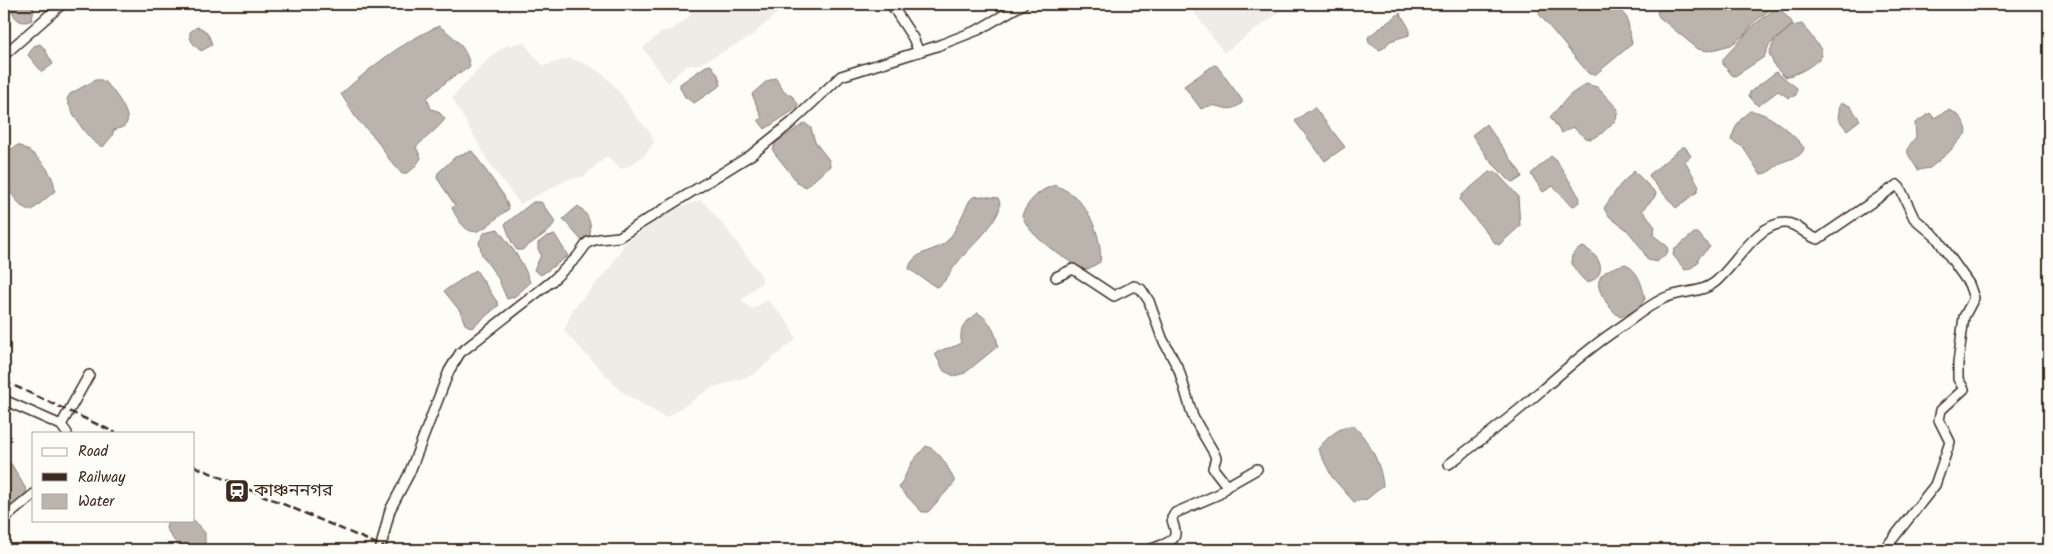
<svg xmlns="http://www.w3.org/2000/svg" width="2053" height="554" font-family="Kalam,'Noto Sans Bengali',sans-serif">
  <style>
    .built { fill: #efece7 }
    .water { fill: #bbb4ad; stroke: #887d74 }
    .lines { fill: none; stroke-linecap: round; stroke-linejoin: round }
    .minor-casing { stroke: #3b2a1e; stroke-width: 12 }
    .minor { stroke: #fdfcf7; stroke-width: 9 }
    .rail { stroke: #3b2a1e; stroke-width: 2.5; stroke-dasharray: 8 4; stroke-linecap: butt }
    .labels { text-anchor: middle; dominant-baseline: central; stroke-width: 5; stroke-linejoin: round; paint-order: stroke }
    .poi-label { font-size: 18px; fill: #3b2a1e; stroke: #fdfcf7; text-anchor: start }
  </style>
  <rect width="100%" height="100%" fill="#fdfcf7"/>
  <filter id="ink" filterUnits="userSpaceOnUse"><feTurbulence type="fractalNoise" baseFrequency=".02" numOctaves="2"/><feDisplacementMap in="SourceGraphic" scale="10" xChannelSelector="R" yChannelSelector="G"/><feConvolveMatrix kernelMatrix="1 2 1 2 8 2 1 2 1" color-interpolation-filters="sRGB"/></filter>
  <g filter="url(#ink)">
    <!-- built -->
    <path class="built" d="M 683,4 L 788,4 L 750,37 L 700,64 L 685,66 L 668,83 L 643,48 L 660,33 L 675,28 L 691,15 Z
      M 1188,4 L 1290,4 L 1224,53 Z
      M 523,42 L 543,66 L 570,58 L 592,67 L 605,76 L 621,94 L 635,116 L 650,132 L 654,142 L 645,155 L 629,166 L 620,169 L 607,156 L 583,177 L 569,179 L 520,204 L 488,161 L 452,98 L 490,57 L 506,46 Z
      M 701,200 L 723,224 L 761,275 L 762,282 L 741,300 L 752,309 L 768,300 L 787,321 L 796,339 L 753,375 L 711,388 L 666,418 L 622,392 L 564,331 L 573,309 L 609,269 L 625,243 L 672,210 Z"/>
    <!-- water -->
    <path class="water" d="M 19,4 L 30,4 L 34,9 L 32,20 C 22,25 14,20 12,9 Z
      M 1540,4 L 1615,4 L 1627,18 L 1632,44 L 1596,74 L 1589,74 L 1539,14 Z
      M 1663,4 L 1681,4 L 1689,9 L 1694,4 L 1700,4 L 1711,13 L 1716,9 L 1715,4 L 1785,4 L 1774,7 L 1755,21 L 1745,34 L 1731,45 L 1708,51 L 1698,49 L 1659,17 L 1657,12 Z
      M 1775,9 L 1780,9 L 1792,22 L 1792,25 L 1776,39 L 1792,26 L 1802,24 L 1821,49 L 1822,56 C 1811,67 1801,73 1785,77 L 1775,67 L 1769,53 L 1775,40 L 1769,45 L 1764,57 L 1735,76 L 1732,75 L 1723,64 L 1723,59 L 1756,23 Z
      M 1400,13 L 1409,28 L 1409,35 L 1390,41 L 1384,48 L 1379,50 L 1369,43 L 1368,37 Z
      M 439,26 C 454,37 467,47 470,67 L 452,77 L 427,98 L 431,109 L 438,111 L 445,119 C 437,130 426,137 416,147 L 421,158 C 416,166 411,173 402,174 L 389,159 L 376,139 L 356,118 L 341,94 C 371,67 402,42 439,26 Z
      M 197,27 C 206,28 210,37 212,45 L 201,51 C 194,45 189,41 190,32 Z
      M 40,44 L 44,48 L 53,64 L 42,72 L 28,55 L 34,46 Z
      M 711,65 L 718,75 L 721,85 L 694,103 L 685,97 L 680,88 L 680,84 L 706,66 Z
      M 1214,65 L 1217,66 L 1242,100 L 1242,103 C 1226,115 1224,104 1209,106 C 1206,107 1203,108 1201,109 L 1184,86 Z
      M 1776,72 L 1797,88 L 1796,95 L 1789,98 L 1778,91 L 1758,106 L 1749,96 L 1750,92 Z
      M 776,78 L 784,92 L 792,96 L 798,104 L 797,108 L 765,129 L 758,120 L 762,118 L 752,94 L 767,81 Z
      M 95,80 C 98,80 101,79 103,81 C 111,85 131,114 127,122 C 125,128 119,128 114,130 L 112,136 L 103,147 C 89,143 71,113 67,99 L 70,94 Z
      M 1586,84 L 1597,87 L 1618,109 L 1616,120 L 1601,134 L 1591,139 L 1585,138 L 1573,127 L 1562,133 L 1550,117 L 1570,95 Z
      M 1843,103 L 1850,106 L 1860,120 L 1847,130 L 1838,119 L 1840,104 Z
      M 1314,107 L 1345,147 L 1325,161 L 1295,121 Z
      M 1948,110 C 1958,112 1966,122 1967,132 L 1949,152 L 1930,168 L 1918,170 C 1908,153 1902,153 1916,137 L 1915,123 L 1930,113 L 1934,118 Z
      M 1750,111 C 1767,111 1794,134 1804,148 C 1801,159 1789,158 1781,163 C 1774,167 1769,174 1760,174 L 1743,147 L 1731,140 C 1735,127 1739,119 1750,111 Z
      M 805,123 L 811,128 L 815,142 L 829,160 L 830,166 L 806,187 L 799,184 L 773,151 L 775,143 Z
      M 1486,124 L 1520,172 L 1522,177 L 1514,182 L 1510,181 L 1490,161 L 1472,135 Z
      M 18,145 C 35,151 55,173 55,191 L 31,211 L 21,206 L 4,184 L 4,153 Z
      M 1682,147 L 1685,147 L 1691,156 L 1685,161 L 1699,186 L 1697,192 L 1676,208 L 1650,178 L 1649,175 Z
      M 472,151 L 504,196 L 509,209 C 484,225 473,251 452,208 L 455,205 L 437,178 L 438,173 L 455,157 Z
      M 1551,156 L 1557,161 L 1580,198 L 1579,202 L 1574,206 L 1569,204 L 1553,186 L 1543,192 L 1531,174 Z
      M 1495,171 L 1518,196 L 1520,226 L 1499,245 L 1495,243 L 1460,200 L 1462,195 L 1489,172 Z
      M 1634,171 L 1656,193 L 1654,198 L 1642,210 L 1655,227 L 1653,235 L 1667,246 L 1668,252 L 1657,262 L 1648,260 C 1642,249 1635,239 1627,230 C 1619,223 1607,218 1604,208 L 1620,185 Z
      M 1056,185 C 1061,188 1068,191 1073,195 C 1090,209 1103,240 1100,262 L 1088,269 L 1081,270 C 1061,254 1031,240 1022,215 C 1028,201 1041,188 1056,185 Z
      M 982,196 L 998,198 C 1001,203 1000,208 998,213 C 988,234 967,249 954,267 C 949,274 944,285 936,287 L 909,269 C 912,251 935,252 946,242 C 955,234 964,211 970,200 L 973,197 Z
      M 533,202 L 541,202 L 555,221 L 551,229 L 522,250 L 517,250 L 512,243 L 505,224 Z
      M 578,206 C 589,214 593,226 589,239 L 582,241 L 563,219 Z
      M 498,229 C 510,246 525,263 530,283 L 514,297 L 507,299 L 498,278 L 482,255 L 479,242 L 485,232 Z
      M 1694,233 L 1698,233 L 1710,247 L 1698,258 L 1698,262 C 1694,266 1691,269 1685,270 L 1673,255 L 1674,250 Z
      M 555,235 L 568,256 L 541,275 L 534,270 L 541,255 L 538,249 L 538,243 L 547,236 Z
      M 1583,247 C 1600,255 1610,274 1587,283 C 1575,271 1561,256 1583,247 Z
      M 1626,264 C 1639,273 1642,284 1645,299 L 1636,311 L 1620,317 C 1612,311 1607,304 1602,295 C 1591,275 1609,268 1626,264 Z
      M 476,270 L 499,305 L 472,328 L 465,324 L 460,311 L 444,291 Z
      M 978,313 C 990,320 996,333 998,346 L 965,373 L 954,376 L 944,371 L 935,354 C 943,347 953,349 961,343 C 960,326 964,323 978,313 Z
      M 1353,425 C 1369,441 1381,463 1383,486 L 1367,499 L 1354,502 L 1332,477 L 1318,449 C 1328,437 1337,428 1353,425 Z
      M 926,446 C 940,450 949,469 955,482 L 928,512 L 922,512 L 899,488 L 912,462 Z
      M 4,457 L 12,465 L 27,491 L 12,508 L 4,513 Z
      M 168,520 L 195,521 L 205,533 L 205,550 C 177,550 181,551 166,528 Z"/>
    <g class="lines">
      <defs>
        <path id="minor" d="M 891,4 L 913,38 L 919,52
          M 4,55 L 62,4
          M 1056,277 L 1073,269 L 1114,296 L 1134,286 L 1141,289 L 1149,301 L 1162,338 L 1179,370 L 1193,417 L 1214,453 L 1216,458 L 1213,468 L 1227,486
          M 4,400 L 61,425 L 89,375
          M 61,425 L 67,433
          M 1449,464 C 1476,444 1502,424 1527,403 C 1557,377 1586,350 1619,328 C 1633,319 1651,303 1667,297 C 1682,291 1701,293 1714,283 C 1734,268 1756,223 1785,223 C 1798,223 1805,236 1818,239 L 1897,185 L 1900,188 L 1914,218 L 1936,237 L 1969,284 L 1974,298 L 1964,317 L 1958,363 L 1958,379 L 1964,389 L 1941,410 L 1939,420 L 1950,442 L 1935,485 L 1884,550
          M 4,519 L 34,494
          M 382,550 L 381,546 L 390,510 L 409,474 L 449,371 L 460,353 L 552,281 L 577,257 L 588,242 L 599,239 L 619,237 L 751,155 L 791,123 L 841,76 L 937,46 L 978,30 L 1023,4
          M 1148,550 C 1155,547 1175,543 1175,534 C 1176,529 1172,523 1172,518 L 1175,513 L 1219,494 L 1227,486 L 1257,469"/>
      </defs>
      <!-- minor casing -->
      <use href="#minor" class="minor-casing"/>
      <!-- minor -->
      <use href="#minor" class="minor"/>
      <!-- rail -->
      <path class="rail" d="M 4,381 L 116,433
        M 194,466 L 391,550"/>
    </g>
  </g>
  <!-- icons -->
  <defs>
    <symbol id="station-square" viewBox="-11 -11 22 22"><rect x="-9" y="-9" width="18" height="18" rx="4" fill="#3b2a1e" stroke="#fdfcf7"/><path d="M-3-6H3Q5-6 5-4V2Q5 4 3 4L4.5 6H3L1.5 4h-3L-3 6H-4.5L-3 4Q-5 4-5 2V-4Q-5-6-3-6ZM-3.5-4v3h7v-3ZM-3.5 1v1.5H-2V1ZM2 1v1.5H3.5V1Z" fill="#fff"/></symbol>
  </defs>
  <g fill-rule="evenodd">
    <use href="#station-square" x="223" y="477" width="28" height="28"/>
  </g>
  <g class="labels">
    <!-- poi labels -->
    <g class="poi-label">
      <text x="254" y="491">কাঞ্চননগর</text>
    </g>
  </g>
  <!-- margin -->
  <rect width="2053" height="554" fill="none" stroke="#fdfcf7" stroke-width="20"/>
  <rect x="10" y="10" width="2033" height="534" fill="none" stroke="#3b2a1e" stroke-width="2" filter="url(#ink)"/>
  <!-- legend -->
  <rect x="32" y="432" width="162" height="90" fill="#fdfcf7" stroke="#afa8a0"/>
  <rect x="42" y="448" width="25" height="8" fill="#fdfcf7" stroke="#afa8a0"/>
  <text x="78" y="456" font-size="15" fill="#3b2a1e">Road</text>
  <rect x="42" y="473" width="25" height="8" fill="#3b2a1e" stroke="#afa8a0"/>
  <text x="78" y="482" font-size="15" fill="#3b2a1e">Railway</text>
  <rect x="42" y="494" width="25" height="15" fill="#bbb4ad" stroke="#afa8a0"/>
  <text x="78" y="506" font-size="15" fill="#3b2a1e">Water</text>
</svg>
